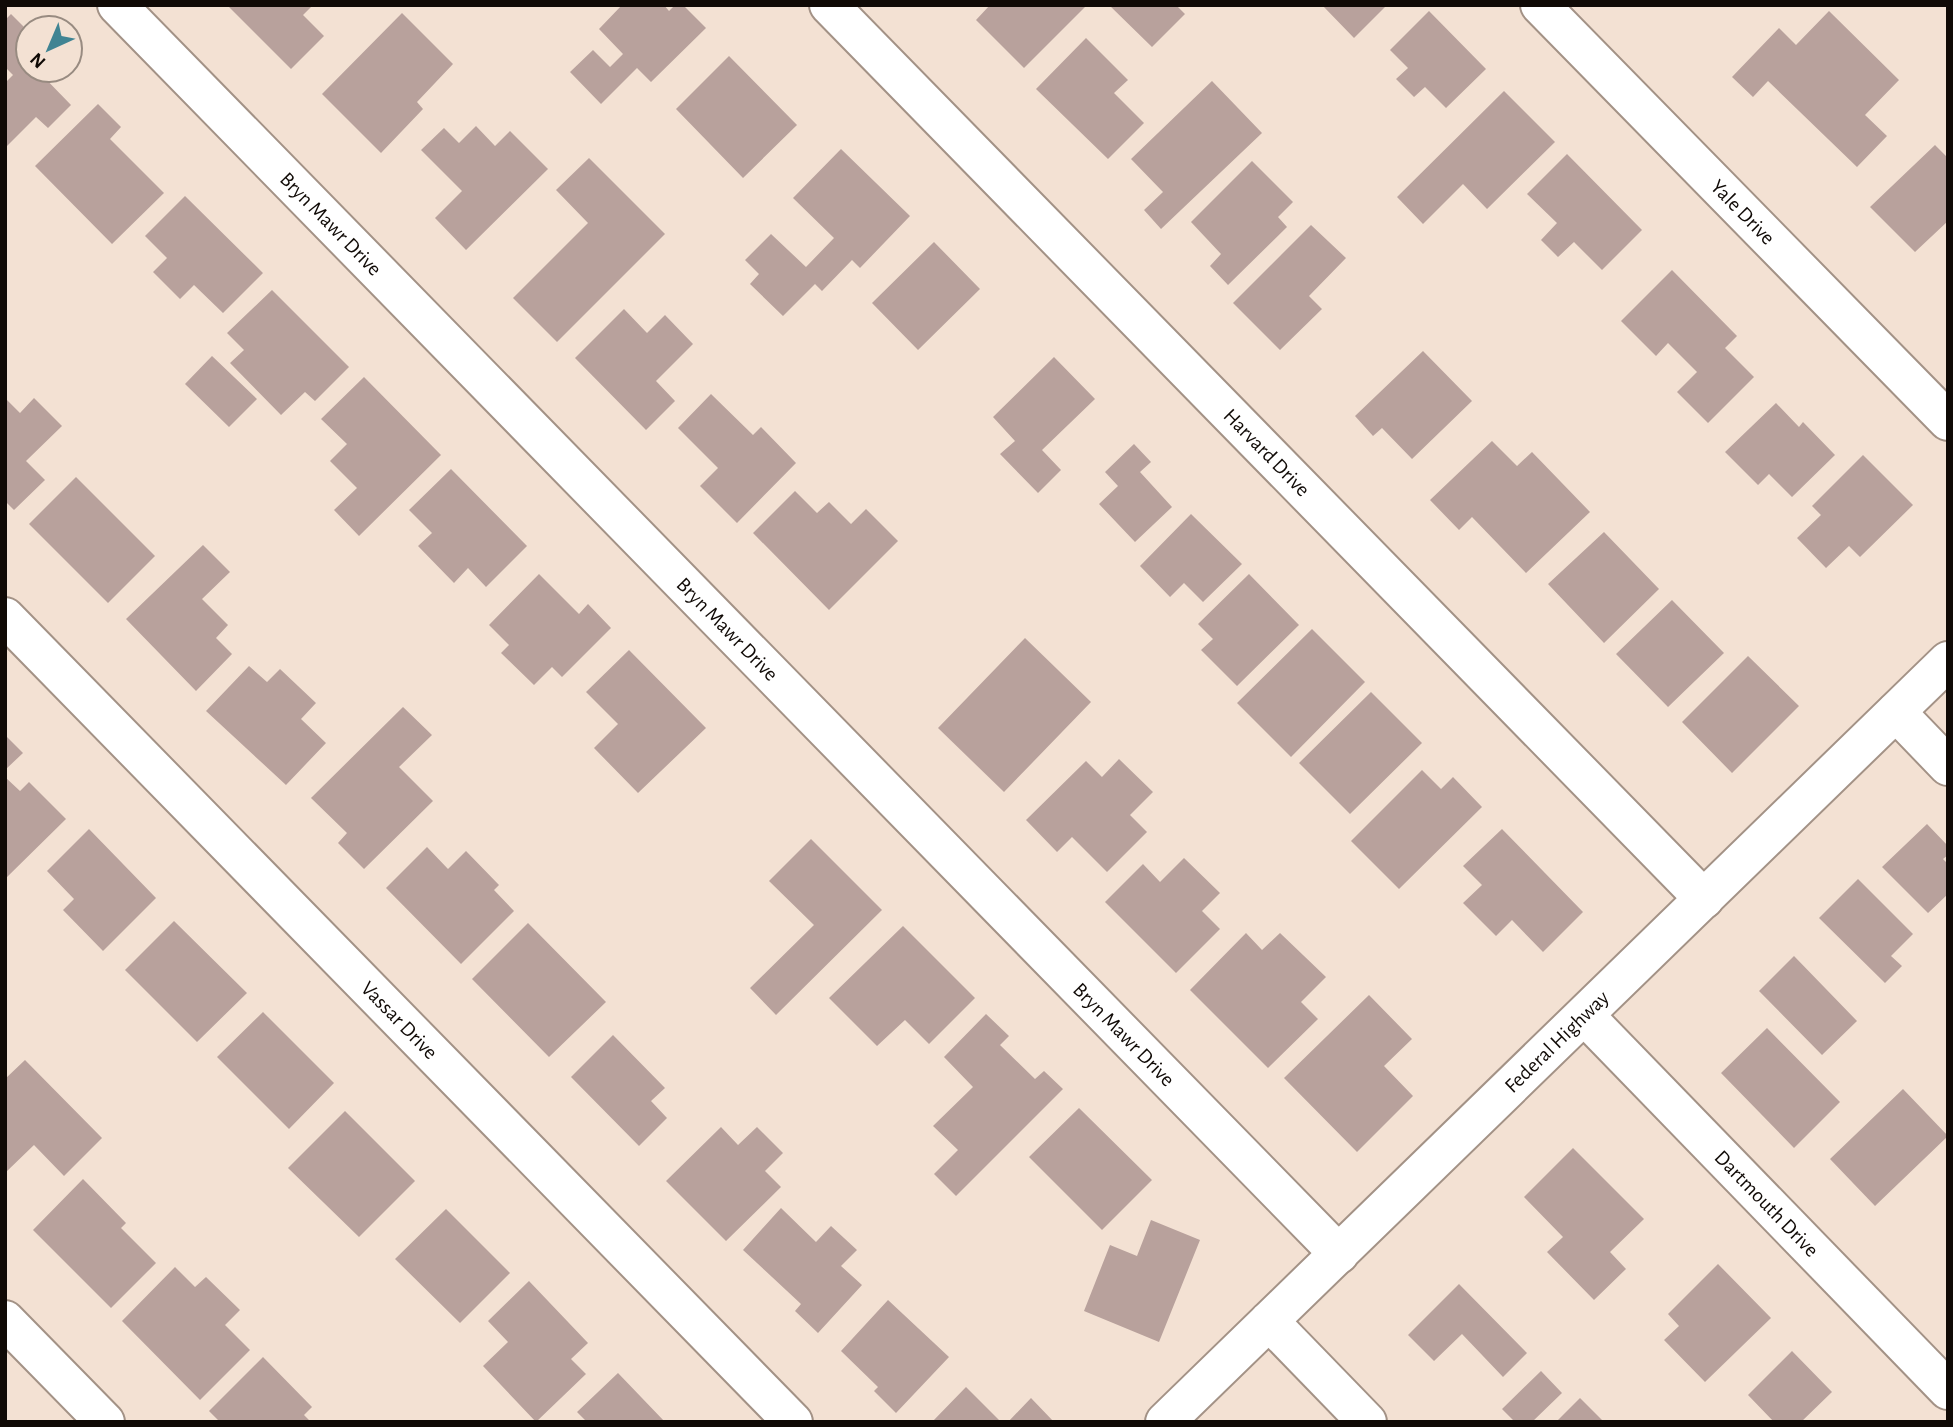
<svg xmlns="http://www.w3.org/2000/svg" width="1953" height="1427" font-family="'Alegreya Sans',sans-serif">
  <style>
    .building { fill: #b8a19c }
    .lines { fill: none; stroke-linecap: round; stroke-linejoin: round }
    .minor-casing { stroke: #a39286; stroke-width: 42 }
    .secondary-casing { stroke: #a39286; stroke-width: 42 }
    .minor { stroke: #fff; stroke-width: 38 }
    .secondary { stroke: #fff; stroke-width: 38 }
    .labels { text-anchor: middle; dominant-baseline: central; stroke-width: 6; stroke-linejoin: round; paint-order: stroke }
    .street-label { font-size: 21px; fill: #100a06; stroke: #f3e1d3 }
  </style>
  <rect width="100%" height="100%" fill="#f3e1d3"/>
  <!-- building -->
  <path class="building" d="M 227,5 L 313,5 L 303,15 L 324,36 L 291,69 Z
    M 622,5 L 664,5 L 669,11 L 675,5 L 683,5 L 706,28 L 651,82 L 637,68 L 601,104 L 570,72 L 593,50 L 610,67 L 623,54 L 599,29 Z
    M 990,5 L 1087,5 L 1024,68 L 976,20 Z
    M 1109,5 L 1176,5 L 1185,14 L 1152,47 Z
    M 1322,5 L 1387,5 L 1354,38 Z
    M 1429,11 L 1486,69 L 1446,108 L 1425,87 L 1414,97 L 1396,79 L 1408,68 L 1390,50 Z
    M 1829,11 L 1899,80 L 1865,115 L 1887,136 L 1857,167 L 1768,81 L 1753,97 L 1732,77 L 1779,28 L 1796,45 Z
    M 402,13 L 453,64 L 417,102 L 423,109 L 381,153 L 322,94 Z
    M 11,14 L 28,31 L 28,70 L 37,70 L 71,105 L 48,128 L 36,117 L 5,148 L 5,83 L 13,75 L 5,67 L 5,20 Z
    M 1086,38 L 1128,80 L 1114,93 L 1144,123 L 1108,159 L 1036,89 Z
    M 729,56 L 797,125 L 743,178 L 676,109 Z
    M 1212,81 L 1262,133 L 1161,229 L 1144,210 L 1163,192 L 1131,159 Z
    M 1504,91 L 1555,142 L 1487,209 L 1463,184 L 1423,224 L 1397,197 Z
    M 98,104 L 121,127 L 110,139 L 164,193 L 112,244 L 35,166 Z
    M 476,126 L 495,146 L 510,131 L 548,169 L 466,250 L 435,218 L 462,191 L 421,150 L 444,128 L 459,143 Z
    M 1935,145 L 1948,158 L 1948,221 L 1915,252 L 1870,207 Z
    M 841,149 L 910,216 L 860,268 L 852,260 L 822,291 L 815,284 L 783,316 L 750,284 L 759,274 L 745,260 L 771,234 L 806,267 L 834,238 L 793,198 Z
    M 1567,154 L 1642,230 L 1602,270 L 1574,242 L 1558,257 L 1541,240 L 1557,223 L 1527,194 Z
    M 589,158 L 665,234 L 557,342 L 513,298 L 588,223 L 556,190 Z
    M 1252,161 L 1293,202 L 1278,217 L 1287,227 L 1228,285 L 1210,266 L 1221,254 L 1191,222 Z
    M 185,196 L 263,273 L 223,313 L 194,285 L 180,299 L 153,272 L 167,258 L 145,236 Z
    M 1311,225 L 1346,258 L 1309,296 L 1322,309 L 1280,350 L 1233,303 Z
    M 934,242 L 980,289 L 918,350 L 872,303 Z
    M 1672,270 L 1737,336 L 1725,348 L 1754,377 L 1708,423 L 1677,392 L 1697,372 L 1668,343 L 1656,356 L 1621,321 Z
    M 272,290 L 349,367 L 315,401 L 305,392 L 281,415 L 230,363 L 244,350 L 227,333 Z
    M 624,309 L 647,333 L 665,315 L 693,344 L 656,381 L 675,401 L 646,430 L 575,358 Z
    M 1423,351 L 1472,401 L 1412,459 L 1382,428 L 1373,436 L 1355,416 Z
    M 212,356 L 257,399 L 229,427 L 185,384 Z
    M 1054,357 L 1095,399 L 1042,450 L 1061,470 L 1038,493 L 1000,454 L 1015,441 L 993,417 Z
    M 364,377 L 441,455 L 359,536 L 334,510 L 357,488 L 330,461 L 347,444 L 321,419 Z
    M 711,394 L 753,435 L 761,427 L 796,463 L 737,523 L 700,486 L 718,468 L 678,428 Z
    M 5,398 L 20,413 L 34,398 L 62,426 L 26,461 L 45,480 L 14,510 L 5,501 Z
    M 1776,403 L 1799,427 L 1803,422 L 1835,455 L 1792,497 L 1769,474 L 1758,485 L 1725,452 Z
    M 1492,441 L 1517,466 L 1532,452 L 1590,512 L 1526,573 L 1472,517 L 1459,530 L 1430,500 Z
    M 1134,444 L 1151,462 L 1140,472 L 1172,507 L 1135,542 L 1099,504 L 1118,486 L 1105,472 Z
    M 1863,455 L 1913,505 L 1860,557 L 1849,546 L 1826,568 L 1797,538 L 1821,515 L 1812,506 Z
    M 451,469 L 527,546 L 486,587 L 468,568 L 454,583 L 418,546 L 432,533 L 409,510 Z
    M 76,477 L 155,556 L 108,603 L 29,524 Z
    M 795,491 L 817,513 L 829,502 L 851,524 L 866,509 L 898,541 L 829,610 L 753,533 Z
    M 1191,514 L 1242,564 L 1203,602 L 1184,583 L 1170,597 L 1140,566 Z
    M 1604,532 L 1659,589 L 1604,643 L 1548,584 Z
    M 203,545 L 230,572 L 202,599 L 228,625 L 216,638 L 232,654 L 196,691 L 126,619 Z
    M 539,574 L 579,614 L 588,604 L 611,628 L 562,677 L 552,667 L 534,685 L 501,653 L 509,645 L 489,625 Z
    M 1249,574 L 1299,625 L 1237,686 L 1201,650 L 1213,639 L 1198,624 Z
    M 1672,600 L 1724,653 L 1668,707 L 1616,654 Z
    M 1312,629 L 1365,682 L 1291,757 L 1237,703 Z
    M 1025,638 L 1091,702 L 1004,792 L 938,728 Z
    M 629,650 L 706,728 L 638,793 L 594,748 L 618,724 L 586,692 Z
    M 1748,656 L 1799,706 L 1732,773 L 1682,722 Z
    M 249,666 L 267,682 L 280,669 L 316,703 L 301,719 L 326,743 L 286,785 L 206,711 Z
    M 1371,692 L 1422,743 L 1350,814 L 1299,763 Z
    M 403,707 L 432,735 L 399,767 L 433,801 L 364,869 L 338,843 L 347,833 L 311,798 Z
    M 5,735 L 23,753 L 5,770 Z
    M 1119,759 L 1153,792 L 1130,815 L 1147,832 L 1107,872 L 1072,837 L 1057,852 L 1026,820 L 1086,761 L 1102,777 Z
    M 1422,770 L 1441,789 L 1453,777 L 1482,807 L 1399,889 L 1351,841 Z
    M 5,777 L 20,791 L 29,782 L 66,819 L 5,879 Z
    M 1927,824 L 1948,846 L 1948,855 L 1943,859 L 1948,864 L 1948,894 L 1928,913 L 1882,867 Z
    M 89,829 L 156,898 L 103,951 L 63,910 L 74,899 L 47,871 Z
    M 1502,829 L 1583,912 L 1543,952 L 1512,920 L 1496,936 L 1463,903 L 1482,885 L 1463,866 Z
    M 811,839 L 882,910 L 776,1015 L 750,988 L 814,925 L 769,881 Z
    M 427,847 L 448,869 L 466,851 L 499,885 L 494,890 L 514,911 L 461,964 L 386,888 Z
    M 1184,858 L 1220,893 L 1202,911 L 1220,929 L 1176,973 L 1105,902 L 1143,864 L 1160,882 Z
    M 1858,879 L 1913,934 L 1891,956 L 1902,966 L 1885,983 L 1819,918 Z
    M 174,921 L 247,993 L 197,1042 L 125,970 Z
    M 528,923 L 606,1002 L 549,1057 L 472,979 Z
    M 903,926 L 975,998 L 929,1044 L 905,1020 L 877,1046 L 829,998 Z
    M 1246,933 L 1262,950 L 1280,933 L 1326,977 L 1301,1002 L 1318,1019 L 1268,1068 L 1190,990 Z
    M 1794,956 L 1857,1021 L 1822,1055 L 1759,991 Z
    M 1369,995 L 1412,1039 L 1384,1066 L 1413,1096 L 1357,1152 L 1284,1078 Z
    M 263,1012 L 334,1083 L 289,1129 L 217,1057 Z
    M 986,1014 L 1009,1036 L 1000,1045 L 1035,1079 L 1044,1071 L 1063,1089 L 956,1196 L 934,1174 L 958,1150 L 933,1126 L 973,1087 L 944,1057 Z
    M 1767,1028 L 1840,1102 L 1794,1148 L 1721,1073 Z
    M 613,1035 L 665,1088 L 651,1101 L 667,1118 L 639,1146 L 571,1077 Z
    M 25,1060 L 102,1138 L 64,1176 L 34,1145 L 5,1173 L 5,1079 Z
    M 1903,1089 L 1948,1136 L 1875,1206 L 1830,1159 Z
    M 1079,1108 L 1152,1180 L 1102,1230 L 1029,1157 Z
    M 345,1111 L 415,1181 L 359,1237 L 288,1168 Z
    M 721,1127 L 738,1145 L 757,1127 L 783,1153 L 765,1171 L 781,1187 L 726,1241 L 666,1181 Z
    M 1573,1148 L 1644,1219 L 1610,1252 L 1626,1269 L 1594,1300 L 1547,1252 L 1563,1237 L 1524,1197 Z
    M 83,1179 L 126,1223 L 121,1228 L 156,1263 L 111,1308 L 33,1230 Z
    M 781,1208 L 816,1242 L 831,1226 L 857,1250 L 841,1266 L 862,1285 L 818,1333 L 795,1311 L 801,1304 L 743,1250 Z
    M 446,1209 L 510,1273 L 460,1323 L 395,1259 Z
    M 1151,1220 L 1200,1240 L 1159,1342 L 1084,1311 L 1110,1245 L 1137,1256 Z
    M 1718,1264 L 1771,1318 L 1705,1382 L 1664,1340 L 1679,1326 L 1668,1314 Z
    M 175,1267 L 195,1287 L 206,1277 L 240,1310 L 225,1325 L 250,1350 L 200,1400 L 122,1321 Z
    M 529,1281 L 588,1343 L 571,1359 L 586,1374 L 536,1422 L 483,1366 L 508,1342 L 488,1321 Z
    M 1459,1284 L 1527,1353 L 1503,1377 L 1462,1334 L 1434,1361 L 1408,1335 Z
    M 888,1300 L 949,1357 L 896,1413 L 874,1391 L 878,1387 L 841,1351 Z
    M 1792,1351 L 1832,1392 L 1801,1422 L 1774,1422 L 1748,1395 Z
    M 263,1357 L 312,1407 L 304,1415 L 311,1422 L 220,1422 L 209,1411 Z
    M 1541,1371 L 1562,1393 L 1532,1422 L 1515,1422 L 1502,1409 Z
    M 618,1373 L 665,1422 L 587,1422 L 577,1412 Z
    M 966,1387 L 1001,1422 L 932,1422 Z
    M 1031,1398 L 1054,1422 L 1008,1422 Z
    M 1580,1398 L 1604,1422 L 1556,1422 Z"/>
  <g class="lines">
    <defs>
      <g id="minor">
        <path id="s1" d="M 117,5 L 1339,1254"/>
        <path id="s2" d="M 829,5 L 1704,899"/>
        <path id="s3" d="M 1540,5 L 1948,421"/>
        <path id="s4" d="M 5,617 L 793,1422"/>
        <path d="M 1896,712 L 1948,766"/>
        <path id="s5" d="M 1585,1016 L 1948,1390"/>
        <path d="M 5,1320 L 105,1422"/>
        <path d="M 1269,1321 L 1367,1422"/>
      </g>
      <g id="secondary">
        <path id="s6" d="M 1165,1422 L 1948,661"/>
      </g>
    </defs>
    <!-- minor casing -->
    <use href="#minor" class="minor-casing"/>
    <!-- secondary casing -->
    <use href="#secondary" class="secondary-casing"/>
    <!-- minor -->
    <use href="#minor" class="minor"/>
    <!-- secondary -->
    <use href="#secondary" class="secondary"/>
  </g>
  <g class="labels">
    <!-- street labels -->
    <g class="street-label">
      <text stroke="none"><textPath href="#s3" startOffset="290">Yale Drive</textPath></text>
      <text stroke="none"><textPath href="#s1" startOffset="306">Bryn Mawr Drive</textPath></text>
      <text stroke="none"><textPath href="#s2" startOffset="626">Harvard Drive</textPath></text>
      <text stroke="none"><textPath href="#s1" startOffset="873">Bryn Mawr Drive</textPath></text>
      <text stroke="none"><textPath href="#s4" startOffset="564">Vassar Drive</textPath></text>
      <text stroke="none"><textPath href="#s1" startOffset="1440">Bryn Mawr Drive</textPath></text>
      <text stroke="none"><textPath href="#s6" startOffset="546">Federal Highway</textPath></text>
      <text stroke="none"><textPath href="#s5" startOffset="261">Dartmouth Drive</textPath></text>
    </g>
  </g>
  <!-- border -->
  <rect width="1953" height="1427" fill="none" stroke="#100a06" stroke-width="14"/>
  <!-- north arrow -->
  <g transform="translate(49 49) rotate(224)"><circle r="33" fill="#f3e1d3" stroke="#988b81" stroke-width="2"/>
  <path d="M0-5L12 26L0 18L-12 26Z" fill="#408493"/>
  <text y="-10" font-size="19" font-weight="bold" text-anchor="middle" fill="#100a06">N</text>
  </g>
</svg>
